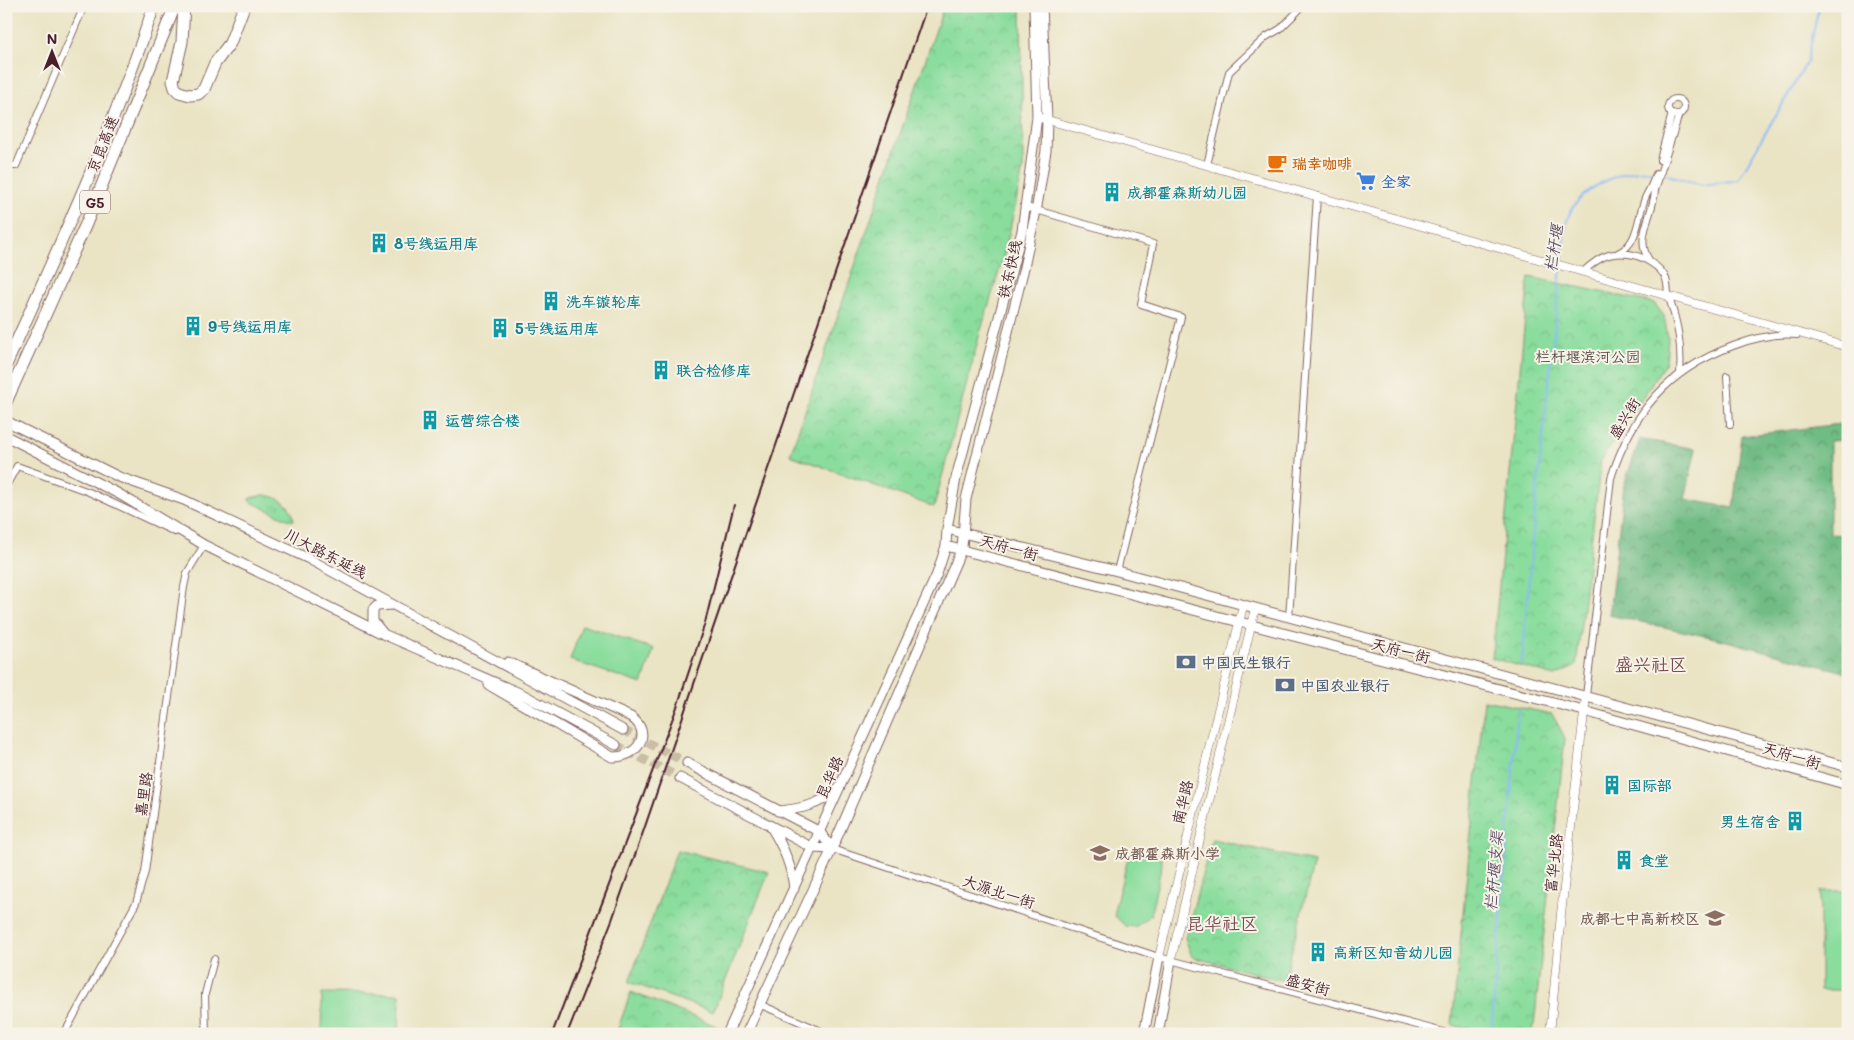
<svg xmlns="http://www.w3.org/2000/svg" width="1854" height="1040" font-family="Mali,'LXGW WenKai TC',sans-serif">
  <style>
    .grass { fill: url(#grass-tufts); stroke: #6a7e64 }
    .forest { fill: url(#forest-crowns); stroke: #5c6e58 }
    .park { fill: url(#park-crowns); stroke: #6a7e64 }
    .garden { fill: #8add9d; stroke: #6a7e64 }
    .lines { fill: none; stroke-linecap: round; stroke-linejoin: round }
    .stream { stroke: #8ab9f5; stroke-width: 2 }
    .secondary-tunnel { stroke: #cabda6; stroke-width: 9; stroke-dasharray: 9 4.5; stroke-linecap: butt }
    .minor-casing { stroke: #826461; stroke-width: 8 }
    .tertiary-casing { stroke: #826461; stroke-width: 9 }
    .secondary-casing { stroke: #826461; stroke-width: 11 }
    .motorway-casing { stroke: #826461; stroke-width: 13 }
    .minor { stroke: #fff; stroke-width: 6 }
    .tertiary { stroke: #fff; stroke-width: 8 }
    .secondary { stroke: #fff; stroke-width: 9 }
    .motorway { stroke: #fff; stroke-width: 11 }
    .rail { stroke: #4a1f2b; stroke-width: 2 }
    .labels { text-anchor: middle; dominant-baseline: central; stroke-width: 4; stroke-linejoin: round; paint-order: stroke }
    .shield { fill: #f7f3e8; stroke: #7e5f64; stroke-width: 1 }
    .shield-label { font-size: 14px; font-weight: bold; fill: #4a1f2b }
    .street-label { font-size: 15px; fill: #4a1f2b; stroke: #f7f3e8 }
    .food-label { font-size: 15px; font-weight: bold; fill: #c56008; stroke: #f7f3e8; text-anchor: start }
    .shop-label { font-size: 15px; font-weight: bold; fill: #366cbe; stroke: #f7f3e8; text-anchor: start }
    .culture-label { font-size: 15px; font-weight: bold; fill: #0d838f; stroke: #f7f3e8; text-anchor: start }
    .park-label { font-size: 15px; fill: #5a4e48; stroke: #f7f3e8 }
    .service-label { font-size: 15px; font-weight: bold; fill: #4e5e75; stroke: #f7f3e8; text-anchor: start }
    .education-label { font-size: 15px; font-weight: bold; fill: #785e54; stroke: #f7f3e8; text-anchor: start }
    .water-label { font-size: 16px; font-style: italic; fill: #5d4d68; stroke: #f7f3e8 }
    .quarter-label { font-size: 18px; fill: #7a4c52; stroke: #f7f3e8 }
  </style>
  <defs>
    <pattern id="grass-tufts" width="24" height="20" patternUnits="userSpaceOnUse" patternTransform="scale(1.25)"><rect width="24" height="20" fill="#8add9d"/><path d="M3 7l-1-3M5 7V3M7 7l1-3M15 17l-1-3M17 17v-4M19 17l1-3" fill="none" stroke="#79bd87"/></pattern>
    <pattern id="forest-crowns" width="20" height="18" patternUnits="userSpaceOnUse" patternTransform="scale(1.25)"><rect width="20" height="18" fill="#6fbc84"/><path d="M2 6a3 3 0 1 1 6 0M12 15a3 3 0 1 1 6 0" fill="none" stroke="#5d986c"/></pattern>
    <pattern id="park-crowns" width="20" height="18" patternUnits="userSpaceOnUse" patternTransform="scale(1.25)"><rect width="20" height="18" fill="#8add9d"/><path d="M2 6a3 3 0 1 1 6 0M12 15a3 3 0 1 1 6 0" fill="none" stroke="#79bd87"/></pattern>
  </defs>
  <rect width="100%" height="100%" fill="#f7f3e8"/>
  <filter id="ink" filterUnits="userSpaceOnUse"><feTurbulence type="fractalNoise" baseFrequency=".02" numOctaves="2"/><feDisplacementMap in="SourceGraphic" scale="10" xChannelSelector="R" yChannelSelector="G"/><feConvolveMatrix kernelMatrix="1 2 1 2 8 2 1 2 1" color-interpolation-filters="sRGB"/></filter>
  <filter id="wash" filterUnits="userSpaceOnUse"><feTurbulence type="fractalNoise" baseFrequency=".0096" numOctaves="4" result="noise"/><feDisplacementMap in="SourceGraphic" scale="20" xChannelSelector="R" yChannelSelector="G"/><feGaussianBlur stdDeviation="1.12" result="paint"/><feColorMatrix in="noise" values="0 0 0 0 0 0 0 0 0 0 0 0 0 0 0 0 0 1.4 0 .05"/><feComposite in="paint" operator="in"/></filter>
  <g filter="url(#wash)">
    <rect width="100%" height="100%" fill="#eae4c5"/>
    <!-- grass -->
    <path class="grass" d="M 263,495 C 278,496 292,504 294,520 L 291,521 L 249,501 L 250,498 Z"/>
    <!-- forest -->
    <path class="forest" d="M 1848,423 L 1848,440 L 1830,441 L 1830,534 L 1848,535 L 1848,673 L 1719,639 L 1609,615 L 1624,485 L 1640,439 L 1696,449 L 1685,499 L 1733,508 L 1742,436 Z"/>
    <!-- park -->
    <path class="park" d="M 944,6 L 1021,6 L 1023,169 L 1005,252 L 980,333 L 934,507 L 790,455 Z
      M 1529,277 L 1654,303 L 1664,316 L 1668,338 L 1666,362 L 1601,460 L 1576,666 L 1555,676 L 1492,658 Z
      M 1484,700 L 1552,714 L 1565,738 L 1533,1034 L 1485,1034 L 1452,1025 Z
      M 1212,839 L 1314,862 L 1284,981 L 1192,957 L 1185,938 Z
      M 677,850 L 769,872 L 713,1012 L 629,982 Z
      M 631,992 L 721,1028 L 718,1034 L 616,1034 Z"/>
    <!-- garden -->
    <path class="garden" d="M 582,625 L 654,649 L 642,684 L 570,660 Z
      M 1143,848 L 1160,856 L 1162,864 L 1150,916 L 1135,927 L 1125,926 L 1115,916 L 1115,906 L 1129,855 L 1133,850 Z
      M 1848,891 L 1848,990 L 1820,990 L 1820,891 Z
      M 322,993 L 400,994 L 399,1034 L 321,1034 Z"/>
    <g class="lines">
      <!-- stream -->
      <path class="stream" d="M 1661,173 L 1703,185 L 1738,180 L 1807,62 L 1819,6
        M 1562,263 C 1563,247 1563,228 1570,213 C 1582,186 1630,165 1656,172
        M 1522,664 L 1535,508 L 1561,268
        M 1491,1034 L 1518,710"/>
    </g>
  </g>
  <g filter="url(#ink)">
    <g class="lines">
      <!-- secondary-tunnel -->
      <path class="secondary-tunnel" d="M 623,730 L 687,763
        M 616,745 L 680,778"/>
      <defs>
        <path id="minor" d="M1668 107a8 8 0 1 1 16 0a8 8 0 1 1-16 0Z
          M 1660,160 L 1672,113
          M 1207,165 L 1229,72 L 1266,37 L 1280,29 L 1298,11
          M 6,166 L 16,166 L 84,6
          M 1026,207 L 1153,244 L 1141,304 L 1181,317 L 1117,571
          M 1618,253 C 1640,243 1637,215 1646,196 C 1650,189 1653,182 1656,174
          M 1649,260 C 1634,238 1654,214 1655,190 L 1679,114
          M 1584,271 C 1599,257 1609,252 1629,254 C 1642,256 1661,266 1666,279 C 1668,285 1667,292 1669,298 C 1678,324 1682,346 1680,374
          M 1727,376 L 1730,424
          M 6,486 L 17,466 L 89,492 L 175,532
          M 1289,618 L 1317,196
          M 1586,696 L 1611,478 C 1632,412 1668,370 1733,346 C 1754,338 1775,333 1797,335
          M 832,849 L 1159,957 L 1451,1034
          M 759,1004 L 828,1034
          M 64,1034 L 136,903 L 145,872 L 184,587 L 187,573 L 204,545 L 200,543
          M 206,1034 L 205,994 L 214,959"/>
        <path id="tertiary" d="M 1037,117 L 1848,347
          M 1159,957 L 1243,606
          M 1171,960 L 1255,609
          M 1550,1034 L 1561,914 L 1586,696"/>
        <path id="secondary" d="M 6,421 L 119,477 L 184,500 L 309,559 L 623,730
          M 6,436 L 119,494 L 204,545 L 383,634 L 524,695 L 616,745
          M 947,529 L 1117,571 L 1848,767
          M 946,546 L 1584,711 L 1848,785
          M 382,632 L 373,621 L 373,610 L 377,606 L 392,605
          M 489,685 L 612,757 C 637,758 654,734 631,717 L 508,662
          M 687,763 L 820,832 L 832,849
          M 680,778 L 813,848 L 832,849
          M 778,811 C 801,809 819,805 837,790
          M 771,827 C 783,846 792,865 794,889
          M 727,1034 L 937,574 L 946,546 L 947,529 L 956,478 L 1022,231 L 1037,117 L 1034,6
          M 746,1034 L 832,849 L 962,548 L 966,499 L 1023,272 L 1037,206 L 1046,151 L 1047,120 L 1042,6
          M 1144,1034 L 1159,957
          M 1158,1034 L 1171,960"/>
        <path id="motorway" d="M 184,6 L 182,42 L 173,81 L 175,88 L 179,92 L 190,95 L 198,94 L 204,89 L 215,63 L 230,43 L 244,6
          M 6,365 C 59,247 113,129 154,6
          M 6,402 L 86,224 L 175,6"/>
      </defs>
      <!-- minor casing -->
      <use href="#minor" class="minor-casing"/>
      <!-- tertiary casing -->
      <use href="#tertiary" class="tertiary-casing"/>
      <!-- secondary casing -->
      <use href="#secondary" class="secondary-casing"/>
      <!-- motorway casing -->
      <use href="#motorway" class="motorway-casing"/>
      <!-- minor -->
      <use href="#minor" class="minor"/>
      <!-- tertiary -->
      <use href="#tertiary" class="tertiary"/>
      <!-- secondary -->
      <use href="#secondary" class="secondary"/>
      <!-- motorway -->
      <use href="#motorway" class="motorway"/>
      <!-- rail -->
      <path class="rail" d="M 552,1034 L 677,707 L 705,623 L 734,505
        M 567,1034 L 612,920 L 640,841 L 927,6"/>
    </g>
  </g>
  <!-- icons -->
  <defs>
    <symbol id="cafe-bare" viewBox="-9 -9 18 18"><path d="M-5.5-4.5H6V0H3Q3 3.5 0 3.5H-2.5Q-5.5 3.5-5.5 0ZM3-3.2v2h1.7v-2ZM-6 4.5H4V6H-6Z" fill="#e8710a" stroke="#f7f3e8" stroke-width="2.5" paint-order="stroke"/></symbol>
    <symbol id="supermarket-bare" viewBox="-9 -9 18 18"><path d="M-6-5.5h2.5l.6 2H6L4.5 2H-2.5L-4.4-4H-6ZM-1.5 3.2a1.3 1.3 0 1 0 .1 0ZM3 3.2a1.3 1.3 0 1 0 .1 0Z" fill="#3f7fe0" stroke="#f7f3e8" stroke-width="2.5" paint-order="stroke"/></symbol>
    <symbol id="building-bare" viewBox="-9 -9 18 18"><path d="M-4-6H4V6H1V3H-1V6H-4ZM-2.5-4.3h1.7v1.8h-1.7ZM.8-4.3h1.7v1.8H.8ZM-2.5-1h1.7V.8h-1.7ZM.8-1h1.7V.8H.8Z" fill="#0f9aa8" stroke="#f7f3e8" stroke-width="2.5" paint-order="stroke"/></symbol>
    <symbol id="bank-bare" viewBox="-9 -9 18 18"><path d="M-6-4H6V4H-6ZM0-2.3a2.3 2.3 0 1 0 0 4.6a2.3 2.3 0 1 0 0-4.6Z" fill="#5c6f8a" stroke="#f7f3e8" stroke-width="2.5" paint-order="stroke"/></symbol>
    <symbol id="school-bare" viewBox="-9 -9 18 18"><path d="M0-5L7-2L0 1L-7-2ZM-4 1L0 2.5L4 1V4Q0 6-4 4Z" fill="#8d6e63" stroke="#f7f3e8" stroke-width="2.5" paint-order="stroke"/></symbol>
  </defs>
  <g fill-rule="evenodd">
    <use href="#cafe-bare" x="1263" y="149" width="28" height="28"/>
    <use href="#supermarket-bare" x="1352" y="167" width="28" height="28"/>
    <use href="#building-bare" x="1098" y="178" width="28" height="28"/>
    <use href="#building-bare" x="365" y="229" width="28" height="28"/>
    <use href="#building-bare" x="537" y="287" width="28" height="28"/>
    <use href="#building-bare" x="179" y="312" width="28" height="28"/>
    <use href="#building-bare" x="486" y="314" width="28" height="28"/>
    <use href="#building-bare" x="647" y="356" width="28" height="28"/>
    <use href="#building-bare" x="416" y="406" width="28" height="28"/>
    <use href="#bank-bare" x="1172" y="648" width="28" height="28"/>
    <use href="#bank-bare" x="1271" y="671" width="28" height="28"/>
    <use href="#building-bare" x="1598" y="771" width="28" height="28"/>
    <use href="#building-bare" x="1781" y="807" width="28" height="28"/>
    <use href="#school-bare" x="1086" y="839" width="28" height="28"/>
    <use href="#building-bare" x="1610" y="846" width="28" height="28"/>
    <use href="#school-bare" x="1701" y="904" width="28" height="28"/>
    <use href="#building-bare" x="1304" y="938" width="28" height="28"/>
  </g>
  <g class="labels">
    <!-- shield labels -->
    <rect class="shield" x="80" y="190.5" width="30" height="23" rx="4"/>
    <g class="shield-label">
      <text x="95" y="202">G5</text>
    </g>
    <!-- street labels -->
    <g class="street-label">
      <text transform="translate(102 144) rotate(-68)">京昆高速</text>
      <text transform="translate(1009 269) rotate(-77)">铁东快线</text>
      <text transform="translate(1624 418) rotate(-58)">盛兴街</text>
      <text transform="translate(1009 547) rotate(15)">天府一街</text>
      <text transform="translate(326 553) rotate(27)">川大路东延线</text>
      <text transform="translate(1401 650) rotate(14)">天府一街</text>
      <text transform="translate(1792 755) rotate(16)">天府一街</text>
      <text transform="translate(829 777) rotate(-66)">昆华路</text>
      <text transform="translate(143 794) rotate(-82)">嘉里路</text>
      <text transform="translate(1182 802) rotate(-77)">南华路</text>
      <text transform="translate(1553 863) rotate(-84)">富华北路</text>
      <text transform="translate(999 891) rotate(18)">大源北一街</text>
      <text transform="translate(1308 984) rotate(15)">盛安街</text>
    </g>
    <!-- food labels -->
    <g class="food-label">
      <text x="1292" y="163">瑞幸咖啡</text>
    </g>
    <!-- shop labels -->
    <g class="shop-label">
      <text x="1381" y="181">全家</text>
    </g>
    <!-- culture labels -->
    <g class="culture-label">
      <text x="1127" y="192">成都霍森斯幼儿园</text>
      <text x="394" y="243">8号线运用库</text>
      <text x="566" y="301">洗车镟轮库</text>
      <text x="208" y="326">9号线运用库</text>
      <text x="515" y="328">5号线运用库</text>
      <text x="676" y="370">联合检修库</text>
      <text x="445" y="420">运营综合楼</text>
      <text x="1627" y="785">国际部</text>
      <text x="1780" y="821" text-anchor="end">男生宿舍</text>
      <text x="1639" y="860">食堂</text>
      <text x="1333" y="952">高新区知音幼儿园</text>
    </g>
    <!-- park labels -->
    <g class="park-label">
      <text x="1588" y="356">栏杆堰滨河公园</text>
    </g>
    <!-- service labels -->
    <g class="service-label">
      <text x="1201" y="662">中国民生银行</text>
      <text x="1300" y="685">中国农业银行</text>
    </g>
    <!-- education labels -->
    <g class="education-label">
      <text x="1115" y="853">成都霍森斯小学</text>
      <text x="1700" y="918" text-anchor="end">成都七中高新校区</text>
    </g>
    <!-- water labels -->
    <g class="water-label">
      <text transform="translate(1553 248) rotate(-82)">栏杆堰</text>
      <text transform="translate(1493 871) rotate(-85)">栏杆堰支渠</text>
    </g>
    <!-- quarter labels -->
    <g class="quarter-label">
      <text x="1651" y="664">盛兴社区</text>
      <text x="1222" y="923">昆华社区</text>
    </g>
  </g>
  <!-- margin -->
  <rect width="1854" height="1040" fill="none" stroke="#f7f3e8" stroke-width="25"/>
  <!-- north arrow -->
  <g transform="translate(52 52)" stroke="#f7f3e8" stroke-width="4" paint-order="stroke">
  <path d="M0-4L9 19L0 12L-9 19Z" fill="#4a1f2b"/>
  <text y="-8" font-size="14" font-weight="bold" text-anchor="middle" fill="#4a1f2b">N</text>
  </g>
</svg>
